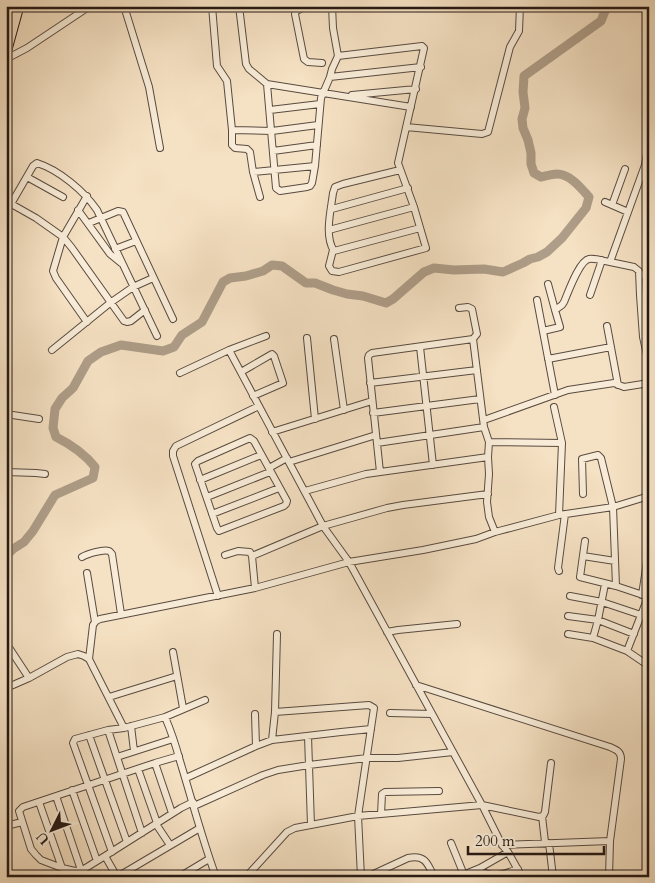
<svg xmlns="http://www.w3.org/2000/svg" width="655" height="883" font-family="Cardo,serif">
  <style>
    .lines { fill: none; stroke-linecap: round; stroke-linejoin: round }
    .river { stroke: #ae9d88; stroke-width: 9 }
    .minor-casing { stroke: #594b40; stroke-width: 8 }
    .highway-casing { stroke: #251914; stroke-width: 11 }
    .minor { stroke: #f8ecd8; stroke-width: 6 }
    .highway { stroke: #f5e1c3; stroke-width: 9 }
  </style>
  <rect width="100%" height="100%" fill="#f5e1c3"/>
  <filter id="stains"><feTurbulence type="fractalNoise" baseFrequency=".004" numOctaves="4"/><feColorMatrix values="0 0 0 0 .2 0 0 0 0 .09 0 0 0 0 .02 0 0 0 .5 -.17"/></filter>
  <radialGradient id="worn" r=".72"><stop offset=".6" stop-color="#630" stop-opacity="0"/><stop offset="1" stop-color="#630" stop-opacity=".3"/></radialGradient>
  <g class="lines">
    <!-- river -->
    <path class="river" d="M 6,556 L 13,549 L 24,542 L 33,531 L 55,495 L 93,478 L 95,467 C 84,453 72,445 56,437 L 53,428 L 55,409 L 62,398 L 73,388 L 88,361 L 101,352 L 121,345 L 163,351 L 174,347 L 182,335 L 202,322 L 223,282 L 230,278 L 246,276 L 263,271 L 272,265 L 282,266 L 306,283 L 315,283 L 333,290 L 347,294 L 363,296 L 386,303 L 393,299 L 424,272 L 434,268 L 454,270 L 484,269 L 503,272 L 523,263 L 530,259 L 538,257 L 547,252 L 562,238 L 586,208 L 589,197 C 581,188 570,174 557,174 C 552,174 546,176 541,177 L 534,173 L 531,164 L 531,153 L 528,140 L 523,128 L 522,119 L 525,108 L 523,92 L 524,76 L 601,21 L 607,6"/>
    <defs>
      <path id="minor" d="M 124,6 L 149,87 L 160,148
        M 212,6 L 217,66 L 227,81 L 232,130 L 232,145 L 235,148 L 247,149 L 250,152 L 253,172 L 260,197
        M 239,6 L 246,64 L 249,69 L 267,84 L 276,188 L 280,191 L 307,187 L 310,186 L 312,183 L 315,166 L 321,98 L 330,77 L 332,69 L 338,56 L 333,28 L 332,6
        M 307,6 L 296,11 L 295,14 L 304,59 L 308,62 L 322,63
        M 6,59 L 27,48 L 90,6
        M 330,77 L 421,67
        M 267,84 L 411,107
        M 352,95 L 416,89
        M 270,110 L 320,104
        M 406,127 L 482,134 L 488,132 L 510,47 L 519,31 L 520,6
        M 232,130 L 272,131 L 318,125
        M 649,143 L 645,165 L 610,262 L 634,267 L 639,271 L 640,295 L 643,337 L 649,364
        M 273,151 L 317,145
        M 625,169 L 612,205 L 628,212
        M 400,170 L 343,184 L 335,187 L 333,193 C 331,210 324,236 334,251 L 420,228
        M 253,172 L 315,166
        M 27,177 L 63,197
        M 87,196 L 63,237 L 53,271 L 56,278 L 87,322
        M 6,201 L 36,218 L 63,237 L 72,248 L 124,321 L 127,322 L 131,321 L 145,310
        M 605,202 L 612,205
        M 11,204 L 33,166 L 37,163 C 59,170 84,191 97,210 L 157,336
        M 332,209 L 408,188
        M 78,210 L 110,254 L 121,263
        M 89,223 L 118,211 L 123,212 L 173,319
        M 329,230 L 414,207
        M 115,249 L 136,241
        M 333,250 L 329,266 L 332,271 L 339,272 L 426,248 L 414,207 L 398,163 L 424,48 L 422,46 L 338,56
        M 640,274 L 649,276
        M 548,284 L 555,310
        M 590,295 L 602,260
        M 537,300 L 555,395
        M 459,308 L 468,307 L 472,309 L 477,334 L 473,339
        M 607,326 L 618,385
        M 543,331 L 560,327 L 555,310 L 562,305 L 564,302 C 568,293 579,261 589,259 C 595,258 604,261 610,262
        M 307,338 L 315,419
        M 334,339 L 344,410
        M 420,347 L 433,465
        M 52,350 L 110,303 L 133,287 L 153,278
        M 229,350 L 323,526 L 349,562 L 482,805 L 502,845 L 508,852 L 522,877
        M 548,359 L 611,347
        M 241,372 L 272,354 L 274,356 L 283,383 L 253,396
        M 180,373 L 229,350 L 266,336
        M 370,383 L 477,370
        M 554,407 L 562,443
        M 373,413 L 480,399
        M 6,414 L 39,419
        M 484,420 L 568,390 L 614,383 L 624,387 L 649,383
        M 272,432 L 372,401
        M 250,438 L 254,441 L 287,501 L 286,504 L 284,506 L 219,531 L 217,528 L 195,464 L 198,461 Z
        M 489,442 L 562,443 L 559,515
        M 377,443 L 484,427
        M 289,462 L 376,435
        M 269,468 L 287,458
        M 6,472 L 36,473 L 45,474
        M 380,472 L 368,358 L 369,355 L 372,353 L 473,339 L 484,427 L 489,442 L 488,457 L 489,474 L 487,502 L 489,517 L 495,532
        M 200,480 L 261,455
        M 305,491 L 366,474 L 488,457
        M 583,494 L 582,459 L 598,455 L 601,458 L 613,507 L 616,586
        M 207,497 L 270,472
        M 212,514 L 279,488
        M 585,541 L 580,577 L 616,586 L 649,597
        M 225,555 L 238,551 L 250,552 L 252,556 L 255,588
        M 252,556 L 323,526 L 387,508 L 403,505 L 488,494
        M 583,556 L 615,561
        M 82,557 C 87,554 103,549 109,551 C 110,551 111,553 112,554 L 121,614
        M 559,571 L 558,568 L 565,514
        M 87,573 L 95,622
        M 642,595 L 649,548
        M 218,596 L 173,456 L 173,451 L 176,446 L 259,406
        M 570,596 L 602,602 L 641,615
        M 568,616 L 598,620 L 634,634
        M 387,632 L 398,630 L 457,624
        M 568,634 L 593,638 L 627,651 L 649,666
        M 593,638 L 598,620 L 605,584
        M 6,643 L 29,678 L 67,657 L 78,654 L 84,656 L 89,659 L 92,665 L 124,728 L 165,717 C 171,731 176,746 180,761 C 192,800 202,839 216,877
        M 627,651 L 648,597
        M 173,652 L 183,708
        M 89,659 L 93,625 L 96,621 L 100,619 L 255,588 L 349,562 L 423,550 L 476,539 L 495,532 L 559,515 L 613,507 L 649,496
        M 416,685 L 610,747 C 617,750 621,752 621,759 L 610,841 L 609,877
        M 6,688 L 29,678
        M 109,697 L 177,676
        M 275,712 L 369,705 L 374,708 L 358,816 L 361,877
        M 390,713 L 432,714
        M 255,714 L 256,746
        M 165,717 L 205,700
        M 131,726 L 134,751
        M 108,730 L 142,833
        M 89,735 L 127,842
        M 308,736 L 311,825
        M 272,740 L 275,712 L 277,634
        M 179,756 L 155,763 L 23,807 L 19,811 L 31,849 L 36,855 L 41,860 L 62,868 L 75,871 L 84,869 L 105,856 L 181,808 L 193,802
        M 117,757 L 173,739
        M 155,763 L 172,813
        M 138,769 L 157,823
        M 186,778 L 256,746 L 272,740 L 341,732 L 371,729
        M 72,790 L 97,861
        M 56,796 L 81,870
        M 39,802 L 62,868
        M 194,806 L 263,775 L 278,770 L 309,765 L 367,758 L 398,758 L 453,752
        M 381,814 L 382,794 L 385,792 L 439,791
        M 542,816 L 545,842
        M 156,824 L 170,845
        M 6,826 L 22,822
        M 451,843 L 464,875
        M 549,843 L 553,877
        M 502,845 L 610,841
        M 112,852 L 73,743 L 75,739 L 108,730 L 124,728
        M 105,856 L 117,877
        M 479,869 C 491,880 504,874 518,869
        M 117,877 L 200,828
        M 179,877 L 209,859
        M 246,877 L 287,832 L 295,828 L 358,816 L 482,805 L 539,817 L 543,816 L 545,812 L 551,763
        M 367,877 L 408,858 C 425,854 428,864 434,877
        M 458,877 L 480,868 L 508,852"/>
      <path id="highway" d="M 6,53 L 19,6"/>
    </defs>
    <!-- minor casing -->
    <use href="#minor" class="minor-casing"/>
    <!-- highway casing -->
    <use href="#highway" class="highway-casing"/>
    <!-- minor -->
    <use href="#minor" class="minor"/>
    <!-- highway -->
    <use href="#highway" class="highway"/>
  </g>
  <!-- margin -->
  <rect width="655" height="883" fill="none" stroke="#f5e1c3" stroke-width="25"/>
  <rect x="8" y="8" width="640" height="868" fill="none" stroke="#251914" stroke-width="2.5"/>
  <rect x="12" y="12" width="630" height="858" fill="none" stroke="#251914"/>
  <!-- north arrow -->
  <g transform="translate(52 830) rotate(228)" stroke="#f8ecd8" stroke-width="4" paint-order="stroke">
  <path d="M0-4L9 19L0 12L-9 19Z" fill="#251914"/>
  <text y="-8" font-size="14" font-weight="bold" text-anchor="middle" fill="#251914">U</text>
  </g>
  <!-- scale -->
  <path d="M468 846v8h136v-8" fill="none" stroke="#251914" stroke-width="2.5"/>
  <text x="475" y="846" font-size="15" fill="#251914" stroke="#f8ecd8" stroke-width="4" paint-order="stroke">200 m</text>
  <rect width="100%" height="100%" filter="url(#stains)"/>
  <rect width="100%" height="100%" fill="url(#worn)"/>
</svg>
